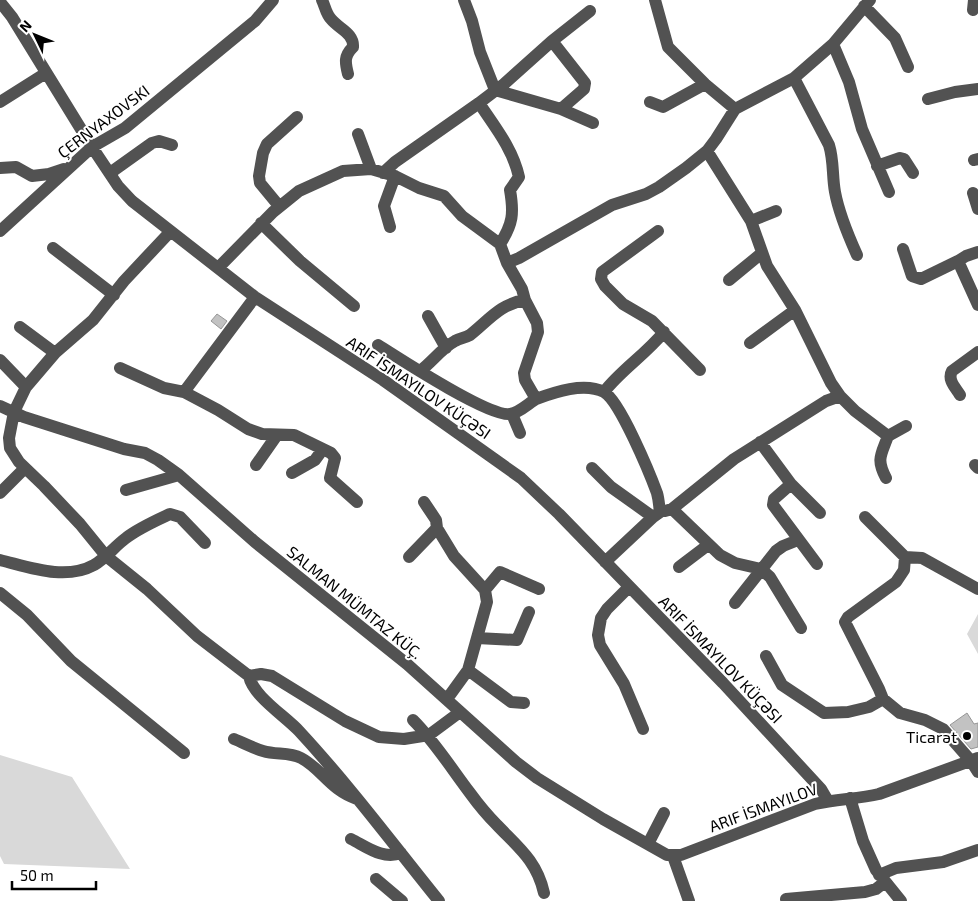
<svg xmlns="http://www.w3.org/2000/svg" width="978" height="901" font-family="'Exo 2',sans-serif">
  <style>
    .green { fill: #d9d9d9 }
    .building { fill: #c2c2c2; stroke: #969696 }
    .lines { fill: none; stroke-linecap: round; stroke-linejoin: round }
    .minor { stroke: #525252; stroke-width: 12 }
    .poi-dot { fill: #000; stroke: #fff; stroke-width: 2 }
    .labels { text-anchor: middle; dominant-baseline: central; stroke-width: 4; stroke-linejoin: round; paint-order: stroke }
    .street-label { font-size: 16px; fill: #000; stroke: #fff }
    .poi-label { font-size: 16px; fill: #000; stroke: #fff; text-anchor: end }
  </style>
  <rect width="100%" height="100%" fill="#fff"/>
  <!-- green -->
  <path class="green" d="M 978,614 L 978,654 L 967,634 Z
    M 0,755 L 72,777 L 130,869 L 4,864 L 0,856 Z"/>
  <!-- building -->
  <path class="building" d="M 217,314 L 227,321 L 221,329 L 211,321 Z
    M 967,713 L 974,724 L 978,723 L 978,747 L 971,749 L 950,725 Z"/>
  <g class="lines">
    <!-- minor -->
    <path class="minor" d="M 322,0 C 325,6 326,14 331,19 C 339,29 354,33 353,47 C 344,56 345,62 348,74
      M 464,0 L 472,21 L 480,52 L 495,90 L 561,109 L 593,123
      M 655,0 L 668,47 L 705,84 L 735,109
      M 0,2 L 12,17 L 92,147 L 118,186 L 132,201 L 255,297 L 383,380 L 521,478 L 559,514 L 723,683 L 821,789 L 828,801
      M 864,6 L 895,38 L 908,67
      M 973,10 L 974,0
      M 552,41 L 590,11
      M 833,44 L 849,82 L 862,129 L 889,192
      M 794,78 L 829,145 C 834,161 832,176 835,192 C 839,214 848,235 857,255
      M 928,99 L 955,92 L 978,89
      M 0,102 L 46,73
      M 650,102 L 663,107 L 705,84
      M 479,103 C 495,127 513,149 519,177 L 510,190 C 514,213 513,224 500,244
      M 358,134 L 371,169
      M 707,151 L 751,221 L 767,266 L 795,310 L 831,383 L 840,396 L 855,411 L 888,436 L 906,426
      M 974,160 L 978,159
      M 877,166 L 900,158 L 904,159 L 913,173
      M 0,168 L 16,167 L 32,176 L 49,174 L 64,169
      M 110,173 L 152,143 L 159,141 L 172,145
      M 383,173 L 395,162 L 479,103 L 504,84 L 552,41 L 585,83 L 584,89 L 561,109
      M 973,193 L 978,209
      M 279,206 L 260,183 L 259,176 L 263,153 L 267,144 L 297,117
      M 751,221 L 776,211
      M 261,223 L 300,261 L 354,306
      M 390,227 L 384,206 L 395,176
      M 0,231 L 92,147 L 125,128 L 255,21 L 273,0
      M 658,231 L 602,272 L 601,279 L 605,286 L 623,304 L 652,321 L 700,370
      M 170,232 L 124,281 L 93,320 L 55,353 L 26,387 L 14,412 L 9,438 L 10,448 L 19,462 L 44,486 L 80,524 L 106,556 L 147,589 L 197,636 L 249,676 C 253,696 285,716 299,731 C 349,785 393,844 439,901
      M 53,248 L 114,295
      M 903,249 L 912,276 L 921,279 L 958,261
      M 978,252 L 966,256 L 958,261 L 978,305
      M 507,263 L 519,258 L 612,205 L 646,194 L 659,187 L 686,168 L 707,151 L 716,139 L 735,109 L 794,78 L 833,44 L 870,0
      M 218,268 L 273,212 L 299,191 L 343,171 L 371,169 L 395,176 L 419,188 L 444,196 L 462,216 L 500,244 L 507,263 L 522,289 L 525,300 L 537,323 L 538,332 L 524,373 L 525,380 L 536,399 C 555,392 584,382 604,392 C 620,401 650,474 657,493 C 659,500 659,506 660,512 L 653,517 L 605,562
      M 729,280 L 762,253
      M 428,316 L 446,348
      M 20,327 L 55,353
      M 750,343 L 795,310
      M 378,345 C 400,359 489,417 510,414 C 519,413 529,403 536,399
      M 0,360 L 26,387
      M 120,368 L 164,388 L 184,392 L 218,410 L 248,429 L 262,434 L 294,435 L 331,453 L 335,458 L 330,478 L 357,502
      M 420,371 C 432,362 442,348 455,341 C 460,338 465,338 470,335 C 489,320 500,304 525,300
      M 184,392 L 255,297
      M 604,392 C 621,370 645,355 664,332
      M 960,395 C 956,388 947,380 952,371 L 978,352
      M 0,406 L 24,417 L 124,449 L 145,453 L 158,460 L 179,475 L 255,542 L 407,664 L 516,762 L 537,778 L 603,819 L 667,855 L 681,855 L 815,804 C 836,799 858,799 879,794 L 978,758
      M 512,414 L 520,433
      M 760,442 L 791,484 L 820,513
      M 256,465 L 277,435
      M 975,465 L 978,468
      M 592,468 L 611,487 L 653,517
      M 292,473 L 315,460 L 323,449
      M 886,478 C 876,459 881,455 888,436
      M 791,484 L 774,499 L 773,505 L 817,564
      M 126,490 L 179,475
      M 0,493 L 25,468
      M 424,502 L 436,520 L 437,528 L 454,556 L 485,590 L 487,602 L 468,670 L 447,699
      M 672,509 L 734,459 L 826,401 L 840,396
      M 665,511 L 672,509 L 720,555 L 735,563 L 761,569 L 770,577 L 801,628
      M 865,517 L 905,557 L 904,570 L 896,582 L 848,617 L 845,622 L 879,689 L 883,699
      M 409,557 L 437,528
      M 905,557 L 922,558 L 978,589
      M 0,560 C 29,567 65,581 94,565 C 106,558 115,546 126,538 C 139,528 155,521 170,514 L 180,517 L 205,543
      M 679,567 L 708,545
      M 629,587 L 607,609 L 601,618 L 598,635 L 600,645 L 624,684 L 643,729
      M 485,590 L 500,572 L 539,589
      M 0,593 L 27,615 L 71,661 L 184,753
      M 735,603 L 776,551 L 783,546 L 798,540
      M 477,638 L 517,640 L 529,612
      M 766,656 L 782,685 L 824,713 L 848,712 L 869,707 L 883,699 L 900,713 L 925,720 L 943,729 L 971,761 L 978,772
      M 468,670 L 511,702 L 524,703
      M 249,676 L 261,674 L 272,676 L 345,721 L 379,737 L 404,739 L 429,735 L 460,712
      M 413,720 C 435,742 451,768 470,793 C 478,804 487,815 497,825 C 518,847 537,861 544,893
      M 234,739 C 244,743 253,748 263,751 C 276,755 289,752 301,758 C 322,769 330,790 357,799
      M 850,798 L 863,841 L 876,870 L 901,901
      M 351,839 C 367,847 383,860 401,853
      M 648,844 L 664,813
      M 673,856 L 689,901
      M 879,875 L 896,868 L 943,862 L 978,850
      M 376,879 L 402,901
      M 786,899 L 865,892 L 876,889 L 885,882"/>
  </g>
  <!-- markers -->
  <circle class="poi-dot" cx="967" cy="736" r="5"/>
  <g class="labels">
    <!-- street labels -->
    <g class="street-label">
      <text transform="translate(103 121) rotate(-37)">ÇERNYAXOVSKI</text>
      <text transform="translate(419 387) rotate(34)">ARIF İSMAYILOV KÜÇƏSI</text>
      <text transform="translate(355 602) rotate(39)">SALMAN MÜMTAZ KÜÇ.</text>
      <text transform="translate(721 659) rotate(46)">ARIF İSMAYILOV KÜÇƏSI</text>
      <text transform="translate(763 807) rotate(-20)">ARIF İSMAYILOV</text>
    </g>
    <!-- poi labels -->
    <g class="poi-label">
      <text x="957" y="736">Ticarət</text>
    </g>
  </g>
  <!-- north arrow -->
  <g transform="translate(35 35) rotate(313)" stroke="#ffffff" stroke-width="4" paint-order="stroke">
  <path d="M0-4L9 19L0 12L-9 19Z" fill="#000000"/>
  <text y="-8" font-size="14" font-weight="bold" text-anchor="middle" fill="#000000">N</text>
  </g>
  <!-- scale -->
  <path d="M12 881v8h84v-8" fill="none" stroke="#000000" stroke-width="2.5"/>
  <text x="20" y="881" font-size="15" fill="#000000" stroke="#ffffff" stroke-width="4" paint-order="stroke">50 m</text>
</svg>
